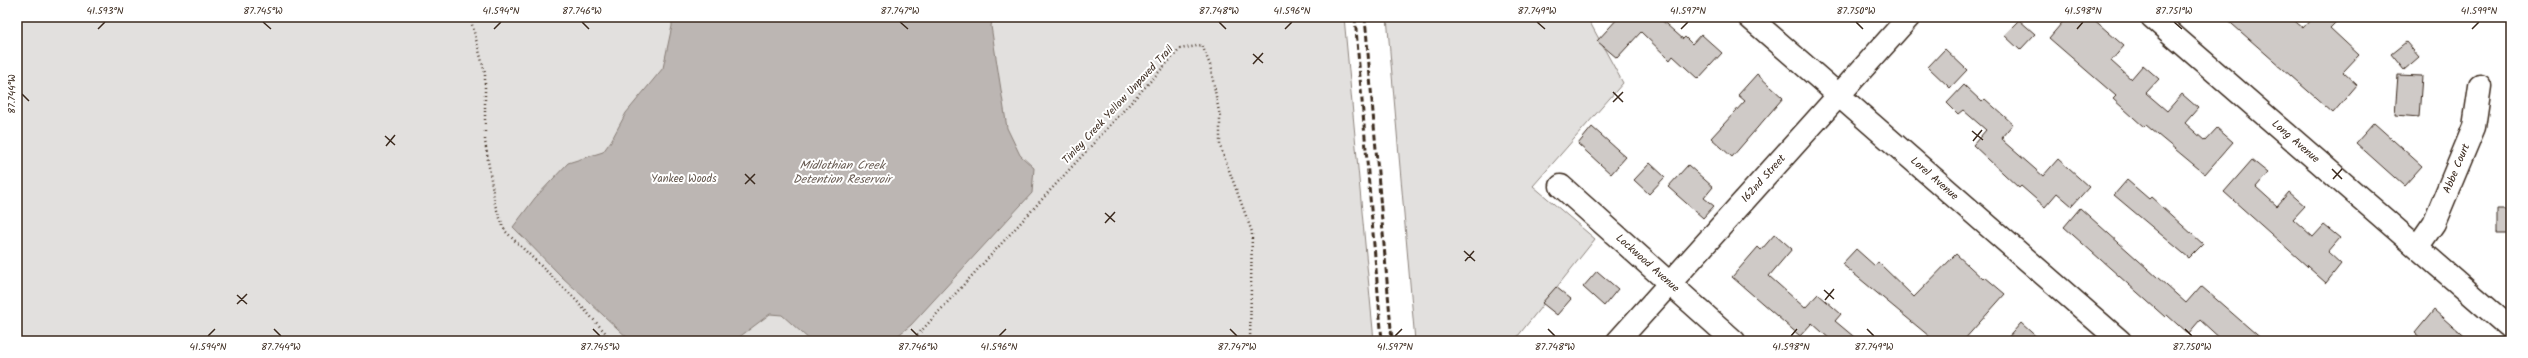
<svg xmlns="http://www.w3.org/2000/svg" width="2528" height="358" font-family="Kalam,sans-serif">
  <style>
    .green { fill: #e2e0de; stroke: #8e857e }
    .water { fill: #bcb6b3; stroke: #887e77 }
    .building { fill: #cfcac7; stroke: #3b2a1e }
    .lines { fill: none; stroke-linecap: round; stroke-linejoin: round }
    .minor-casing { stroke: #3b2a1e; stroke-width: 25 }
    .path { stroke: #3b2a1e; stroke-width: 2.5; stroke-dasharray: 1 3; stroke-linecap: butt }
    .minor { stroke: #fff; stroke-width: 22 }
    .rail { stroke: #3b2a1e; stroke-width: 3; stroke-dasharray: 6 3; stroke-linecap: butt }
    .ticks { fill: none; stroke: #3b2a1e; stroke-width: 1.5 }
    .labels { text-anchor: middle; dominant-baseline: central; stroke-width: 4; stroke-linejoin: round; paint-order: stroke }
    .street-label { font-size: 11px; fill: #3b2a1e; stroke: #fff }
    .park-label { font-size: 11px; fill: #65584e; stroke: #fff }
    .water-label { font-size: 12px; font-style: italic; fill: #685b52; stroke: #fff }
    .neatline { fill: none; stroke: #3b2a1e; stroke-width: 1.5 }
    .ticks-label { font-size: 10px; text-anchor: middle; fill: #3b2a1e }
  </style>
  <rect width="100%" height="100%" fill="#fff"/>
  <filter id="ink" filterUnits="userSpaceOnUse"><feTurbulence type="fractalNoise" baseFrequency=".025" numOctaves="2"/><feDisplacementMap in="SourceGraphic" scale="8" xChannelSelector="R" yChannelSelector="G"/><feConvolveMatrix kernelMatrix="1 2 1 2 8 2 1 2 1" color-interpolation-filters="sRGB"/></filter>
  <g filter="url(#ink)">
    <!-- green -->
    <path class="green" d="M 17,17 L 1344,17 L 1374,341 L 17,341 Z
      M 1387,17 L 1587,17 L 1623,83 L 1533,186 L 1595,239 L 1514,341 L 1415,341 Z"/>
    <!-- water -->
    <path class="water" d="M 672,17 L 993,17 L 991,26 L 1007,128 L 1020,155 L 1034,168 L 1032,193 L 911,325 L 891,341 L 811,341 L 782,315 L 770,314 L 734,341 L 631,341 L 562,277 L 513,227 L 535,198 L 568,163 L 603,152 L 611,141 L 626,113 L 663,68 L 672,26 Z"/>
    <!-- building -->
    <path class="building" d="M 1619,17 L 1658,17 L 1683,39 L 1685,37 L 1692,44 L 1701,34 L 1722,53 L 1698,79 L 1673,56 L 1670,60 L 1641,32 L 1617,58 L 1597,41 Z
      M 2067,17 L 2091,17 L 2124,46 L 2111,61 L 2131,79 L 2143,65 L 2159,79 L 2146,93 L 2167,111 L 2182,94 L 2198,108 L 2185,123 L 2205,141 L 2217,128 L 2233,142 L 2205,174 L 2146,125 L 2144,127 L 2113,99 L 2116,96 L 2049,38 Z
      M 2224,17 L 2290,17 L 2303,28 L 2313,17 L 2341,17 L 2330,28 L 2359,55 L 2343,72 L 2357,85 L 2333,113 Z
      M 2019,20 L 2035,34 L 2020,50 L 2004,35 Z
      M 2406,42 L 2419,57 L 2404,70 L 2391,54 Z
      M 1945,49 L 1967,70 L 1950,88 L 1928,67 Z
      M 1757,74 L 1783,98 L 1732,157 L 1711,138 L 1745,101 L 1738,95 Z
      M 2398,75 L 2422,76 L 2419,117 L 2395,115 Z
      M 1964,85 L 1982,102 L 1985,99 L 2013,124 L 2002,137 L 2003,141 L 2043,176 L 2058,159 L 2089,187 L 2072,206 L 2057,193 L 2045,207 L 2021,186 L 2019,188 L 1973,145 L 1986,130 L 1963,110 L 1958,114 L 1947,103 Z
      M 2374,123 L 2422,166 L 2404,186 L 2356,143 Z
      M 1592,127 L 1626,157 L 1611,174 L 1578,144 Z
      M 2252,160 L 2268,173 L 2256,187 L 2277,206 L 2289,192 L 2305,206 L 2293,219 L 2313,237 L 2324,225 L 2340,238 L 2328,252 L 2341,264 L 2326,283 L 2224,192 Z
      M 1650,163 L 1665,177 L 1649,194 L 1634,180 Z
      M 1688,165 L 1713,187 L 1704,198 L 1714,206 L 1703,218 L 1668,187 Z
      M 2127,180 L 2149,199 L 2151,197 L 2203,244 L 2189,258 L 2114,195 Z
      M 2080,208 L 2186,303 L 2201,286 L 2264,341 L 2223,341 L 2200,320 L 2188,334 L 2167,315 L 2165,317 L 2064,227 Z
      M 2497,209 L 2511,209 L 2511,233 L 2497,233 Z
      M 1775,234 L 1792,249 L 1769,276 L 1805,308 L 1818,294 L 1841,314 L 1835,321 L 1859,341 L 1832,341 L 1812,323 L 1800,336 L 1732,277 L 1758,247 L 1761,250 Z
      M 1856,249 L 1875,266 L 1878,262 L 1914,297 L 1956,254 L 1983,279 L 1985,277 L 2005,294 L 1963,341 L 1935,341 L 1842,264 Z
      M 1597,271 L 1618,289 L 1604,306 L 1583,287 Z
      M 1556,287 L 1571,299 L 1557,315 L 1542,303 Z
      M 2434,310 L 2469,341 L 2424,341 L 2415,333 Z
      M 2021,323 L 2041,341 L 2005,341 Z"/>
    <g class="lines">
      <defs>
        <g id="minor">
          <path id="s1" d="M 1749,17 L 2120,341"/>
          <path id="s2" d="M 2152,17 L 2511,329"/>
          <path id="s3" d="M 1561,186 L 1734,341"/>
          <path id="s4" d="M 2418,246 L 2434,223 L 2474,127 L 2480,86"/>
          <path id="s5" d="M 1618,341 L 1909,17"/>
        </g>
      </defs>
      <!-- minor casing -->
      <use href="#minor" class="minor-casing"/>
      <!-- path -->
      <path class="path" d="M 470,17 L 485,73 L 485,141 L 495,205 L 505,231 L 572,296 L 613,341
        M 912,341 L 1180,49 L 1202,45 L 1210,65 L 1220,117 L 1220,146 L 1252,232 L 1250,341"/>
      <!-- minor -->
      <use href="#minor" class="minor"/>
      <!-- rail -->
      <path class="rail" d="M 1355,17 L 1382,341
        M 1365,17 L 1392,341"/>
    </g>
  </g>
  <!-- ticks -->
  <path class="ticks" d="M 263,22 L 271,29M 582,22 L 589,29M 900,22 L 908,29M 1219,22 L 1226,29M 1537,22 L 1545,29M 1856,22 L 1863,29M 2174,22 L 2182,29M 98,29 L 105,22M 494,29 L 501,22M 1285,29 L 1292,22M 1681,29 L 1688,22M 2077,29 L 2083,22M 2472,29 L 2479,22M 1253,54 L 1263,63M 1253,64 L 1263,53M 1613,92 L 1623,102M 22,94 L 29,101M 1613,102 L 1623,92M 1972,131 L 1983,140M 385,136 L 395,145M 1973,141 L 1982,130M 386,146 L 395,135M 2332,169 L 2342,179M 745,174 L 755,184M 2333,179 L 2342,169M 745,184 L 755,174M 1105,213 L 1115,222M 1105,223 L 1115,212M 1464,251 L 1475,261M 1465,261 L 1474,251M 1824,290 L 1834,299M 237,295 L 247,304M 1825,300 L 1834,289M 237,304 L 247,294M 274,329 L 281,336M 593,329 L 600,336M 911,329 L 918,336M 1230,329 L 1237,336M 1548,329 L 1555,336M 1867,329 L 1874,336M 2185,329 L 2192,336M 208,336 L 215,329M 999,336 L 1006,329M 1395,336 L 1402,329M 1791,336 L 1797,329"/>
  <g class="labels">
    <!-- street labels -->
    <g class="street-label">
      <text transform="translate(1118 105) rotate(-47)">Tinley Creek Yellow Unpaved Trail</text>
      <text stroke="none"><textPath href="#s2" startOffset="190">Long Avenue</textPath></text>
      <text stroke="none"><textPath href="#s4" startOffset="87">Abbe Court</textPath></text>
      <text stroke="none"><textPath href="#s5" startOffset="218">162nd Street</textPath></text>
      <text stroke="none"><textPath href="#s1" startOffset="246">Lorel Avenue</textPath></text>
      <text stroke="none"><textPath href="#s3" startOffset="116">Lockwood Avenue</textPath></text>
    </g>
    <!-- park labels -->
    <g class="park-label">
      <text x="684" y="179">Yankee Woods</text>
    </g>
    <!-- water labels -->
    <g class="water-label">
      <text x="842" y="165">Midlothian Creek<tspan x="842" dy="14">Detention Reservoir</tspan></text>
    </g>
  </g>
  <!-- margin -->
  <rect width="2528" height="358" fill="none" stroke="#fff" stroke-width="44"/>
  <rect x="22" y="22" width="2484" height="314" class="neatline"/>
  <g class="ticks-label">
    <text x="105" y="14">41.593°N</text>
    <text x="263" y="14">87.745°W</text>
    <text x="501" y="14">41.594°N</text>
    <text x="582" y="14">87.746°W</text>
    <text x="900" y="14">87.747°W</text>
    <text x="1219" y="14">87.748°W</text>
    <text x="1292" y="14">41.596°N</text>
    <text x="1537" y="14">87.749°W</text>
    <text x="1688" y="14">41.597°N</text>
    <text x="1856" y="14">87.750°W</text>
    <text x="2083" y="14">41.598°N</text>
    <text x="2174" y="14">87.751°W</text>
    <text x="2479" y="14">41.599°N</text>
    <text transform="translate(11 94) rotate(-90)" y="4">87.744°W</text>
    <text x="208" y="350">41.594°N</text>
    <text x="281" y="350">87.744°W</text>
    <text x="600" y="350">87.745°W</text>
    <text x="918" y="350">87.746°W</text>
    <text x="999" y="350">41.596°N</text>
    <text x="1237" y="350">87.747°W</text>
    <text x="1395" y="350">41.597°N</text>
    <text x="1555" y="350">87.748°W</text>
    <text x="1791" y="350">41.598°N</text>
    <text x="1874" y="350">87.749°W</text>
    <text x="2192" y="350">87.750°W</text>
  </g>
</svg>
